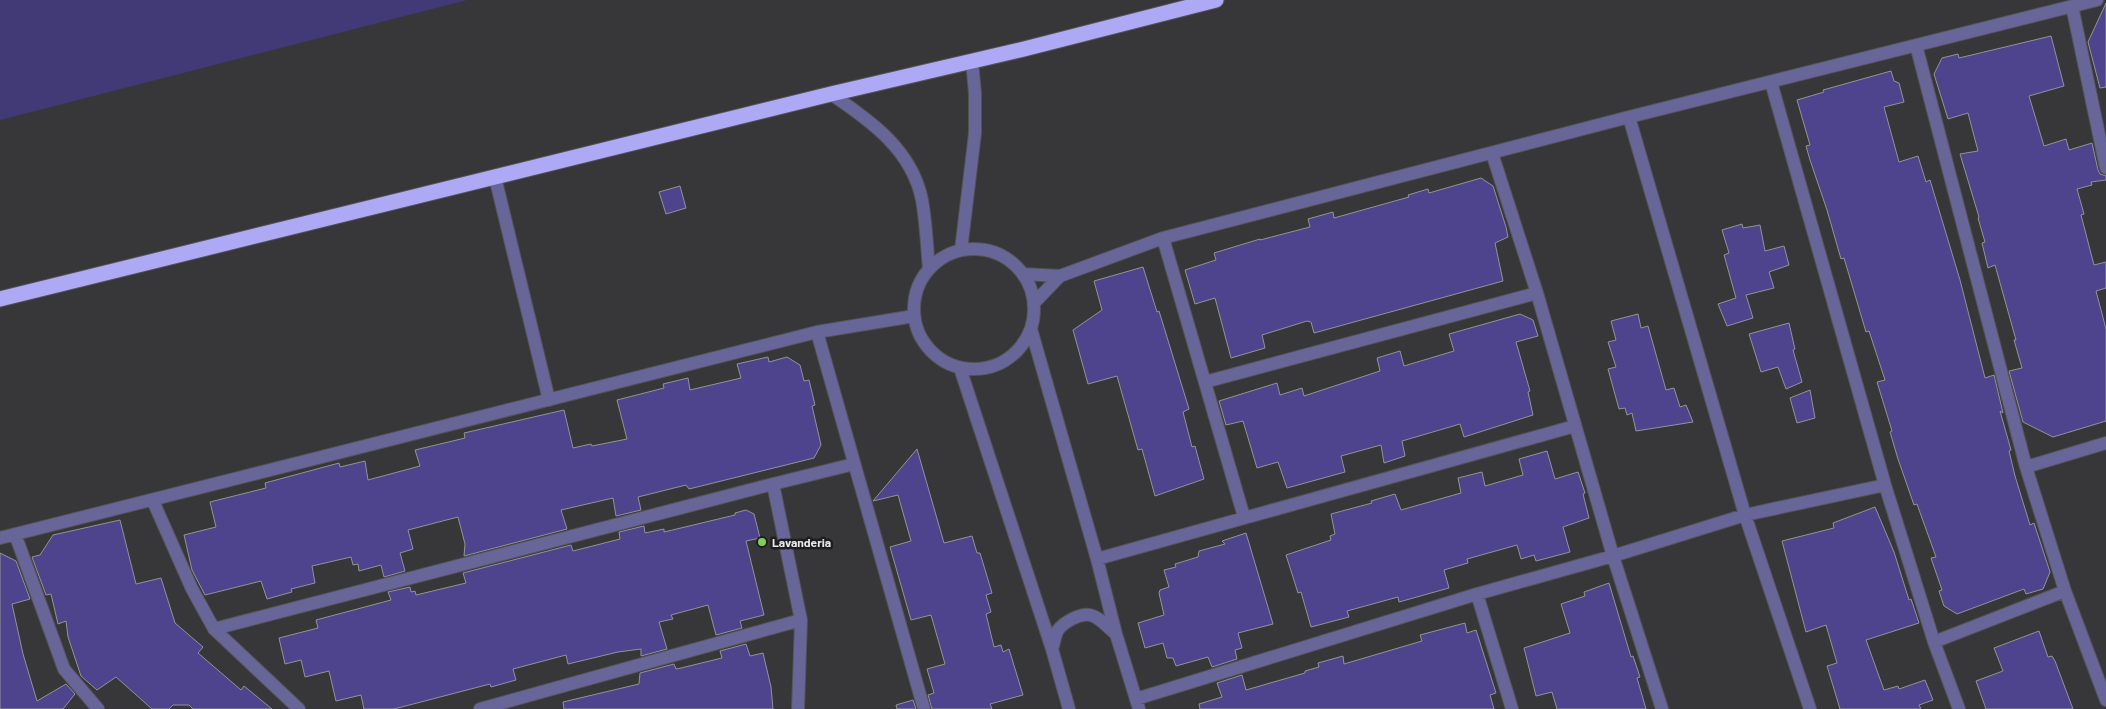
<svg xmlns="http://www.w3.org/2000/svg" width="2106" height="709" font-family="Barlow,sans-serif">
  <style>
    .green { fill: #413a76 }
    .building { fill: #4e448e; stroke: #939396 }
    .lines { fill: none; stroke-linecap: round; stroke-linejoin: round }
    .minor-casing { stroke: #535356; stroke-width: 14 }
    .highway-casing { stroke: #535356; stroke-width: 17 }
    .minor { stroke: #686599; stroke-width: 12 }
    .highway { stroke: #aea9f5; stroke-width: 15 }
    .poi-dot { fill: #7ed053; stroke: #1e1e20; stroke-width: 2 }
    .labels { text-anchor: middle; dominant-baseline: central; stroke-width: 5; stroke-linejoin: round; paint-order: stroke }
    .poi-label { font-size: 12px; font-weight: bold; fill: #e8e8ea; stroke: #1e1e20; text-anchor: start }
  </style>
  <rect width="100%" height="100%" fill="#37373a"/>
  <!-- green -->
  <path class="green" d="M 0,0 L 467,0 L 0,120 Z"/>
  <!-- building -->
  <path class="building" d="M 2106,3 L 2106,87 L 2100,88 L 2088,42 Z
    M 2051,36 L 2064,86 L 2029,96 L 2044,146 L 2066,139 L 2069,150 L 2092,143 L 2098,170 L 2100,174 L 2106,176 L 2106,180 L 2091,182 L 2092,185 L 2077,189 L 2084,214 L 2081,215 L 2094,265 L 2106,262 L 2106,288 L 2096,291 L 2106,329 L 2106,421 L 2053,437 L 2023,422 L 2009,371 L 2022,368 L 2014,340 L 2016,340 L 1995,265 L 1988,268 L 1982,243 L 1985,242 L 1978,218 L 1979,217 L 1960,154 L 1978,151 L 1968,113 L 1948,119 L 1934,74 L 1942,58 L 1958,54 L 1959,58 Z
    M 1891,71 L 1894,81 L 1899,83 L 1904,102 L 1884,107 L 1899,162 L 1918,156 L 1926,182 L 1930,180 L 1960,280 L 1985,378 L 1994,375 L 2003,413 L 2000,411 L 2011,450 L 2009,451 L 2015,476 L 2030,525 L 2034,523 L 2050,572 L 2043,589 L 2026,594 L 2024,589 L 1957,614 L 1944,606 L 1939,591 L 1942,590 L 1931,558 L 1936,557 L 1917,504 L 1914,505 L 1898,459 L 1890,432 L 1892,431 L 1877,382 L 1885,380 L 1869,331 L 1866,332 L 1844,258 L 1841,259 L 1827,210 L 1810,160 L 1806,146 L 1810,145 L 1797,100 L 1824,92 L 1823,90 Z
    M 1481,178 L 1493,186 L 1506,227 L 1508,237 L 1495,243 L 1503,281 L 1314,333 L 1311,322 L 1307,321 L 1262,335 L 1265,348 L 1231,358 L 1215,298 L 1195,304 L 1185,270 L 1216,260 L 1214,253 L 1260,239 L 1260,240 L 1310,227 L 1308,219 L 1333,212 L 1334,218 L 1409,197 L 1408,195 L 1428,189 L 1429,193 Z
    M 680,186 L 686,208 L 666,214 L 659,192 Z
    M 1742,224 L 1743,228 L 1760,225 L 1765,251 L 1784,246 L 1789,265 L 1769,272 L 1774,288 L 1746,295 L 1753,318 L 1727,326 L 1718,304 L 1736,298 L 1724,255 L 1729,253 L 1722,230 Z
    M 1143,267 L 1157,312 L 1159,311 L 1189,409 L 1183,412 L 1192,447 L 1195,446 L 1204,479 L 1155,496 L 1142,449 L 1138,450 L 1117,376 L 1088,384 L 1073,330 L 1102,310 L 1094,281 Z
    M 1520,314 L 1533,320 L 1538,336 L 1516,342 L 1530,391 L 1528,392 L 1533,415 L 1464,437 L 1460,424 L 1402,441 L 1405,456 L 1384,463 L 1381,445 L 1341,456 L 1345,472 L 1287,488 L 1278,462 L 1257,468 L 1243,421 L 1226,425 L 1219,401 L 1277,383 L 1280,395 L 1302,388 L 1304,396 L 1380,371 L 1377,358 L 1400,351 L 1404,366 L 1454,351 L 1449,334 Z
    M 1638,314 L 1641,328 L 1648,326 L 1666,390 L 1674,388 L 1680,407 L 1686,405 L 1693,422 L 1636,431 L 1632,413 L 1627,415 L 1625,408 L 1619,409 L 1608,369 L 1616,367 L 1608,342 L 1616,340 L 1611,321 Z
    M 1789,323 L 1794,345 L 1795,349 L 1793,350 L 1802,382 L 1786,389 L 1778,367 L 1761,372 L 1749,334 Z
    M 768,357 L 769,362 L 787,357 L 800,365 L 804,381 L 809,380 L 815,405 L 812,406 L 821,445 L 814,458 L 689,489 L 686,485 L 638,497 L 641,510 L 616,516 L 613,498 L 561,510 L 567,529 L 464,556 L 465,544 L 458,517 L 408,530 L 413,549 L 400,553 L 405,571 L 384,577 L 381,565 L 359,571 L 358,564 L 353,565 L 351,557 L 312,566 L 315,583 L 291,589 L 292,592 L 267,599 L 261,581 L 205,595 L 192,570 L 184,535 L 216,527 L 210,502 L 266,488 L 265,483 L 339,463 L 340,467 L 365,461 L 368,480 L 420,466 L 415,450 L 465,438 L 464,433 L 564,410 L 573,448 L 591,444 L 592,446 L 627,439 L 617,400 L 664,388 L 663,384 L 688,378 L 690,390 L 741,378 L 737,364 Z
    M 1810,390 L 1815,418 L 1797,423 L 1790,398 Z
    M 917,449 L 944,543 L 972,536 L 977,553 L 980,553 L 992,593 L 986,595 L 991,612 L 986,614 L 994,647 L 1001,645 L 1003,652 L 1009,649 L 1023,695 L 990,704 L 992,709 L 932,709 L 928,695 L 934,693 L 927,669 L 945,664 L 931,615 L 911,620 L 890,547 L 911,541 L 898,495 L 873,501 Z
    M 1547,451 L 1555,479 L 1578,472 L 1585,493 L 1583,494 L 1589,518 L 1563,527 L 1570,552 L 1536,561 L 1534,555 L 1521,559 L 1517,545 L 1467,559 L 1468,563 L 1444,570 L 1449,588 L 1399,602 L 1398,597 L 1347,611 L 1349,617 L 1311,627 L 1301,592 L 1298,593 L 1286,555 L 1331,540 L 1330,536 L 1335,534 L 1331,514 L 1372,503 L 1371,501 L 1395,494 L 1401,510 L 1461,493 L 1458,478 L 1482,472 L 1485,486 L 1523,475 L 1519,459 Z
    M 1875,507 L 1894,552 L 1909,600 L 1911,599 L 1919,623 L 1866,640 L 1884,690 L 1898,686 L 1899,689 L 1925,680 L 1933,700 L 1919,705 L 1921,709 L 1840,709 L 1827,666 L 1837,663 L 1826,625 L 1806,632 L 1782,541 L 1834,528 L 1833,523 Z
    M 746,510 L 754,514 L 760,538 L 746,541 L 764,615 L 740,621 L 742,628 L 716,635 L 708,605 L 671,615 L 673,619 L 659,622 L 667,649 L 641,656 L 641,649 L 618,652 L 568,664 L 566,655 L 513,669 L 516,680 L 491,687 L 490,684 L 394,709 L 364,709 L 361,695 L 336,701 L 329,671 L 305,677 L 301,660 L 285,664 L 279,638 L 318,628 L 316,620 L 391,600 L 388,592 L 410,587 L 411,592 L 415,591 L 416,595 L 466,583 L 463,573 L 571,545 L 573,551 L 620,539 L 619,532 L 644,526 L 645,533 L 664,529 L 664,532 L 735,515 L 735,513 Z
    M 120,520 L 136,584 L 161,578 L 175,623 L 203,647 L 198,653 L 241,690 L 244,686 L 272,709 L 193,709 L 189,705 L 173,705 L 169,709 L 152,709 L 116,677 L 97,690 L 81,676 L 68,637 L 66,621 L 58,624 L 51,594 L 46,595 L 32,557 L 40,555 L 53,535 Z
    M 1246,533 L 1273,624 L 1238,633 L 1242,648 L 1235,650 L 1237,659 L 1212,667 L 1208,657 L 1176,666 L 1173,658 L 1167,658 L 1163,643 L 1145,648 L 1138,623 L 1164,615 L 1159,593 L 1160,590 L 1169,587 L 1164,570 L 1176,567 L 1175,564 L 1198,557 L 1199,551 L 1225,544 L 1222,541 Z
    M 0,553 L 16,561 L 30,599 L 12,604 L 23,654 L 37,701 L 66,684 L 75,694 L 63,709 L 0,709 Z
    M 1609,583 L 1631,657 L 1633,656 L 1640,677 L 1637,678 L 1646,709 L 1557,709 L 1552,692 L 1536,696 L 1524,648 L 1570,633 L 1561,604 L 1585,596 L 1584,592 Z
    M 1465,623 L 1467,633 L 1476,630 L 1496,693 L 1490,695 L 1494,709 L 1200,709 L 1199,704 L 1222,697 L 1217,683 L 1242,675 L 1246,690 L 1305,673 L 1305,671 L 1319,667 L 1318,663 L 1343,656 L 1344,664 L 1422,641 L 1420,635 Z
    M 2039,631 L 2048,657 L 2052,656 L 2055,661 L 2073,709 L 1986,709 L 1976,681 L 2003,671 L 1994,648 Z
    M 746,644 L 750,656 L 763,653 L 771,687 L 773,709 L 564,709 L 563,702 L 639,684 L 640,673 L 674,664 L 676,669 L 681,668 L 722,658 L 720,651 Z
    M 913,700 L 916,709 L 897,709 L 896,705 Z"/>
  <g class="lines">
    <defs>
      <path id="minor" d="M 2072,6 L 2106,168
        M 1916,45 L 2026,467 L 2065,591 L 2106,700
        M 1771,82 L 1885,485 L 1934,642 L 1959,709
        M 831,94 C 871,121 912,150 922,200 C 926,222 927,247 929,269
        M 1629,117 L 1745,515 L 1810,709
        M 1492,153 L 1537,293 L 1613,556 L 1662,709
        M 495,177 L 549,400
        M 1163,238 L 1244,517
        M914 309a60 60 0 1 1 120 0a60 60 0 1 1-120 0Z
        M 961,250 L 975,133 L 975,93 L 972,62
        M 1023,274 L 1060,276 L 1163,238 L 1629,117 L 2097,0
        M 1034,303 L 1060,276
        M 1031,329 L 1097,559 L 1116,634 L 1139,709
        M 817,332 L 924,709
        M 960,368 L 1052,649 L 1069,709
        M 1205,382 L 1537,293
        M 2026,467 L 2106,443
        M 773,484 L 801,620 L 798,709
        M 153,501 L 192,589 L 214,629 L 299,709
        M 15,534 L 64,669 L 98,709
        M 0,538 L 817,332 L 914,316
        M 1097,559 L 1575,426
        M 1477,594 L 1512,709
        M 214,629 L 773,484 L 854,464
        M 1934,642 L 2065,591
        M 1052,649 C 1054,644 1055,635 1058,630 C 1064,622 1080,613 1090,615 C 1100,617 1108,628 1116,634
        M 1136,699 L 1477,594 L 1613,556 L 1745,515 L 1885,485
        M 480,709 L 801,620"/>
      <path id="highway" d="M 0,299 L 831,94 L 1024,49 L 1216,0"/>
    </defs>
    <!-- minor casing -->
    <use href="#minor" class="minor-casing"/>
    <!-- highway casing -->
    <use href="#highway" class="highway-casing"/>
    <!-- minor -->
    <use href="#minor" class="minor"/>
    <!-- highway -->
    <use href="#highway" class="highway"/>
  </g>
  <!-- markers -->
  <circle class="poi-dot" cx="762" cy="542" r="5"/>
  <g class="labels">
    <!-- poi labels -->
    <g class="poi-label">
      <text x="772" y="542">Lavanderia</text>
    </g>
  </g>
</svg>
